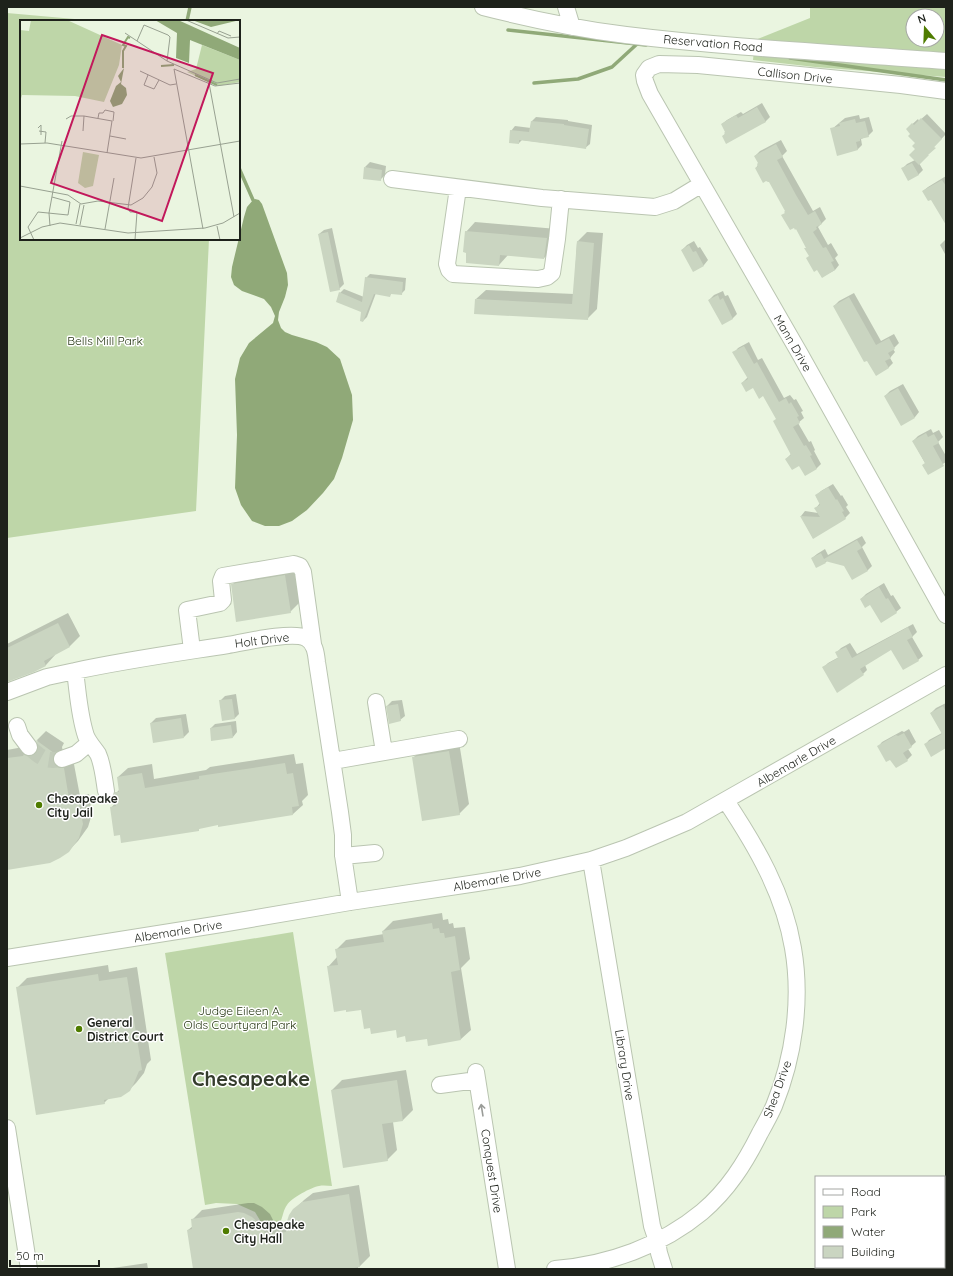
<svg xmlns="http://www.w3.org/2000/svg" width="953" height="1276" font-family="Quicksand,sans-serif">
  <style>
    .green { fill: #bed6a8; fill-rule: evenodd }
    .water { fill: #90a978 }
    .shadow { fill: #0003 }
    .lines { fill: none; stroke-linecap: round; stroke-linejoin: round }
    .stream { stroke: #90a978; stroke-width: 3.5 }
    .building { fill: #cad5c1 }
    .minor-tunnel { stroke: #c1cbb9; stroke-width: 16; stroke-dasharray: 16 8; stroke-linecap: butt }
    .minor-casing { stroke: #bac5b1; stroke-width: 18 }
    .minor { stroke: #fff; stroke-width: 16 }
    .oneway { stroke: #9a9c98 }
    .poi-dot { fill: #4f7c00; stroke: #fff; stroke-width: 1.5 }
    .labels { text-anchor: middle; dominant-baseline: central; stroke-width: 3; stroke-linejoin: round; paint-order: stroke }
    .street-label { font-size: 12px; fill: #1e221b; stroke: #fff }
    .park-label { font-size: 12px; fill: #1e2f0a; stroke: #fff }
    .poi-label { font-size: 12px; font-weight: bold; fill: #1e221b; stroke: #fff; text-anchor: start }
    .town-label { font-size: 20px; font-weight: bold; fill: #353d2d; stroke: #fff }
    .inset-river { fill: none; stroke: #90a978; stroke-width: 2 }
    .inset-road { fill: none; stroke: #98a191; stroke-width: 1 }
    .view { fill: #c2185b; fill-opacity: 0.15; stroke: #c2185b; stroke-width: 2 }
    .inset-edge { fill: none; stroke: #1e221b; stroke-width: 2 }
  </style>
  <rect width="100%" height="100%" fill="#eaf5e0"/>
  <!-- green -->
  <path class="green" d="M 810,7 L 946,7 L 946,77 L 815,67 L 753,60 L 755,40 L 810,18 ZM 913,16 L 937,16 L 937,40 L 913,40 Z
    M 7,13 L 97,21 L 21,21 L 21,239 L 209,239 L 196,511 L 7,538 Z
    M 293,932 L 332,1186 C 328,1186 324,1185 319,1186 C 312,1187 291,1198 287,1205 C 280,1215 285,1225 270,1229 L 261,1222 L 255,1212 L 237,1204 L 216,1203 L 205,1205 L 165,953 Z"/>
  <!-- water -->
  <path class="water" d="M 255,199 L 259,200 L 262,204 L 287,273 L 288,285 L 285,297 L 279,312 L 278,320 L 281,328 L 285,332 L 292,335 L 316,342 L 327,347 L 340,359 L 352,395 L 353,420 L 342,458 L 334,479 L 323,493 L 307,510 L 292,521 L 279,526 L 265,526 L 252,521 L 241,505 L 235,488 L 237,435 L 235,379 L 240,358 L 249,343 L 273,323 L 275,316 L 271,307 L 264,299 L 242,291 L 234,285 L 231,277 L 232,267 L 244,217 L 247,207 L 253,200 Z"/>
  <!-- shadow -->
  <path class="shadow" d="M 762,103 L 770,117 L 765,122 L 723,136 L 726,133 L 722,124 L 727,120 L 741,112 L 743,114 Z
    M 927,114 L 946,134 L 919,163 L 923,170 L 918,175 L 903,168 L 907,164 L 915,160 L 916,149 L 916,143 L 912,134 L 907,129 L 918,119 L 919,121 Z
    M 859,115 L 860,119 L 869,117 L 873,131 L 868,136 L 861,139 L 862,145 L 857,150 L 832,129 L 845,118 Z
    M 536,117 L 568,120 L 568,121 L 592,125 L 590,144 L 585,148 L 522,140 L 519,143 L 511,131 L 515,126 L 531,128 L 532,121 Z
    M 781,140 L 787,151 L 782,156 L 813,211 L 820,207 L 826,219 L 818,227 L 828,245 L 831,243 L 838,255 L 835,258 L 839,265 L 835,270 L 822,277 L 810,256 L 807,247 L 796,228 L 786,212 L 786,211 L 769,180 L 756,168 L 759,163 L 755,156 L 760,151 Z
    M 370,162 L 386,166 L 385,175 L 380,180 L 365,167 Z
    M 946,176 L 946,223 L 932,198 L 923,191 L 928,187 Z
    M 475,222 L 557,229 L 554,249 L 544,258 L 508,255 L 499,265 L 466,232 Z
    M 332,228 L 344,284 L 339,289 L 319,234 L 324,230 Z
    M 587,232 L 603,233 L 597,309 L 587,319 L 476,299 L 486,290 L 574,294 L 577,242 Z
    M 946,239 L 946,254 L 945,254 L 940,245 Z
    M 694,241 L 698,248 L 700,247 L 708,260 L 704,265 L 694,271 L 682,250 L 687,245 Z
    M 370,274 L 406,278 L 405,290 L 401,294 L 392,293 L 390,295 L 376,293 L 367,317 L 363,321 L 362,311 L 340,293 L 344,289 L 364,297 L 366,278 Z
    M 723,291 L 725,296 L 728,295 L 737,314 L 732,319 L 709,300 L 714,295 Z
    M 854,293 L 881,341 L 894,334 L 899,343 L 893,349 L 895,352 L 890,358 L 893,363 L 888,368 L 834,306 L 839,301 Z
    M 749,342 L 758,360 L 762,358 L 784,398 L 790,395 L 794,400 L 796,399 L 803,411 L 801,412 L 804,418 L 798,423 L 809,442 L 811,441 L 815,450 L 814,451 L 821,464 L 817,468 L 805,475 L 800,464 L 786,459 L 791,454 L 777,418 L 764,395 L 753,387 L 742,383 L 748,377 L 734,353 L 738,348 Z
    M 903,384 L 919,412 L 915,417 L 901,424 L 885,396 L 890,391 Z
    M 931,429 L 933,433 L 939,430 L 943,437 L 938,442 L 946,456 L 946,462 L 928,473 L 925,463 L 913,441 L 918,436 Z
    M 833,484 L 841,496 L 842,495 L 848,505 L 846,507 L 850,513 L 845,518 L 813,538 L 801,516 L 805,511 L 818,513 L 816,508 L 820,503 L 816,496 L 821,491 Z
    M 862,536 L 866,543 L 862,547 L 872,566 L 868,570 L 852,578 L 845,565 L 828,560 L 826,562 L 812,558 L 817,554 L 825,549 L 828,555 Z
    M 294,566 L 300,602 L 290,612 L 232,585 L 242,575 Z
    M 884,583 L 891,596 L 893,595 L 901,608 L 896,612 L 861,599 L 866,594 Z
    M 68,613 L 80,636 L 70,646 L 55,654 L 55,655 L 46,665 L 7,681 L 7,644 Z
    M 913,624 L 917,632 L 912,637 L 923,656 L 918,660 L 892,648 L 865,665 L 867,670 L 863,674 L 823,668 L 828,663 L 839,657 L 836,653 L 841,648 L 850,643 L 857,654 Z
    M 236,694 L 239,714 L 234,719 L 220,701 L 225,696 Z
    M 402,700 L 405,716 L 400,720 L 387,706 L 392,701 Z
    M 946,703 L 946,749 L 945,748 L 925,745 L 929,740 L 942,733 L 931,713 L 936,708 Z
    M 186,714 L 189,732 L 184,737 L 151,723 L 156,718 Z
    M 236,721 L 237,732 L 233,737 L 211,728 L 215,724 Z
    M 909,729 L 916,742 L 908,749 L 912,755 L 907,760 L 878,747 L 882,742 L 902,731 L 904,732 Z
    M 46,731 L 64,743 L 62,747 L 63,752 L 73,759 L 80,796 L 89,794 L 92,814 L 88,827 L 78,841 L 68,851 L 7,869 L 7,750 L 34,745 L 40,747 L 37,740 Z
    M 459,742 L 469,804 L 459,814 L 413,758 L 423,748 Z
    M 294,754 L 296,764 L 303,763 L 308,795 L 302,801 L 303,805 L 293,814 L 219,826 L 219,824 L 201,827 L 198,830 L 121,833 L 111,808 L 116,802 L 116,793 L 120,789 L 118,777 L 128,768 L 152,764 L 154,779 L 206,770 L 210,767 Z
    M 442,913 L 443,920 L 448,919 L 449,924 L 453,923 L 454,928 L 465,927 L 470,959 L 461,968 L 471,1030 L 461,1039 L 428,1038 L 406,1035 L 397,1029 L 371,1027 L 362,1009 L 328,967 L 337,957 L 336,950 L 346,940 L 384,934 L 383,931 L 393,921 Z
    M 108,965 L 109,972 L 137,967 L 151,1060 L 147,1064 L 144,1073 L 136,1083 L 126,1093 L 109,1098 L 104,1103 L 17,988 L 27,978 Z
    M 406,1070 L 413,1110 L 403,1120 L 393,1122 L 397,1150 L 387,1160 L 332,1090 L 342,1080 Z
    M 359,1185 L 370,1256 L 360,1266 L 358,1266 L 358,1269 L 194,1269 L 188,1230 L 193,1226 L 192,1220 L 202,1210 L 248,1203 L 254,1203 L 262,1207 L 270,1214 L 276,1226 L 287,1224 L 294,1210 L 304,1200 L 313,1193 Z
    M 147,1263 L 148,1269 L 106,1269 Z"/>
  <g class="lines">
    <!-- stream -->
    <path class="stream" d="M 187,21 L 190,7
      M 508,30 L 646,45
      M 790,58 L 946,80
      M 534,83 L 578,79 L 612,67 L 637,44
      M 239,168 L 253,200"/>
  </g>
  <!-- building -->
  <path class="building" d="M 757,107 L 766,122 L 726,144 L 722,136 L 725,134 L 724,133 L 725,132 L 721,124 L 736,115 L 738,118 Z
    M 921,118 L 942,139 L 934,147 L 936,148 L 928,155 L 929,155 L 919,165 L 909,155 L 915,149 L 912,146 L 915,143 L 908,136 L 910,134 L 906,129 L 912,123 L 914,125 Z
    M 855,119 L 856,123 L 865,121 L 869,137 L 860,139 L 860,141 L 856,142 L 858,150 L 837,156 L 830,128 L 840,126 L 839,123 Z
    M 531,121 L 564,124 L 564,125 L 589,129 L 586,149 L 573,147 L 519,140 L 519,144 L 509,143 L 510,130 L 529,132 Z
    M 776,144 L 783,157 L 777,160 L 796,195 L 808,215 L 815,211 L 822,224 L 816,227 L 817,229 L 813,232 L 823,248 L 826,247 L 834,261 L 831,262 L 835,270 L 822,278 L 817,270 L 814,272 L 806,258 L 809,256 L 804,248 L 806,248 L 796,229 L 795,230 L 794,228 L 790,230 L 781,215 L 785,213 L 784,212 L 785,211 L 769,182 L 768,182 L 766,181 L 763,183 L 755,168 L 758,166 L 757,164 L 758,163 L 754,156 Z
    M 912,163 L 919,175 L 908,181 L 901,168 Z
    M 364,167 L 382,170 L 381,181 L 363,179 Z
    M 942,180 L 946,186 L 946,225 L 931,200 L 928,201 L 922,191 Z
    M 465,231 L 547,238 L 544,259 L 500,255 L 499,266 L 466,263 L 466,253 L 463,252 Z
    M 328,232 L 340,290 L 330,292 L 318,234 Z
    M 577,241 L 594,243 L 588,320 L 474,314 L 475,299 L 572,304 Z
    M 689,245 L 693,252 L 696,251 L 704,266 L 693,272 L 681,250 Z
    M 365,277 L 403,282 L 402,295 L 391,294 L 390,297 L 374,294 L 363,322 L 360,321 L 361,312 L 336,302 L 339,292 L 362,302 Z
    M 718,295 L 720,300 L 723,298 L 733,319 L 722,325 L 708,300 Z
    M 849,297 L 876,345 L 889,338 L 895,349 L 888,353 L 891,358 L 885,361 L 889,368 L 876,376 L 867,361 L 864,362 L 833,306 Z
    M 744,346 L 754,364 L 757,362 L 779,402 L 786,398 L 789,404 L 791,402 L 799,416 L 797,417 L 800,423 L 793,427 L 804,446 L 806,445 L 812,455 L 810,456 L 817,469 L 805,476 L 799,466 L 792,470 L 785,459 L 791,455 L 773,421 L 776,419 L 763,396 L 759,399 L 753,388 L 746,392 L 741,383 L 748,379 L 732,352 Z
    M 898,388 L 915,418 L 901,426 L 884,396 Z
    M 926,433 L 928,437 L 934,434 L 939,443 L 933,446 L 944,466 L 928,475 L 922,465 L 925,463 L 912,441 Z
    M 828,487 L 836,500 L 837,499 L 844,511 L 842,512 L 846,519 L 813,539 L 800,516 L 820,517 L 814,508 L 820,505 L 815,495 Z
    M 857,540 L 862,548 L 857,551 L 868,571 L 852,580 L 844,566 L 825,561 L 826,563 L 816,568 L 811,558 L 821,553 L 824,559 Z
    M 285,575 L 291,613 L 236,622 L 231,584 Z
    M 879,587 L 886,599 L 888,598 L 897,613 L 881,623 L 870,605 L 865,608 L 860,599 Z
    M 58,623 L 70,647 L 44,661 L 46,666 L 34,672 L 7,682 L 7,648 Z
    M 908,627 L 913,637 L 907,640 L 919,661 L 903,670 L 891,650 L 860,669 L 864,675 L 837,693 L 822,667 L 838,658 L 835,652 L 846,647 L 852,658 Z
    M 232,699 L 235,719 L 222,721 L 219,700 Z
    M 398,704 L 401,721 L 389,724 L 386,706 Z
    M 943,706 L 946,712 L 946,748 L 931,757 L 924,744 L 942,734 L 930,713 Z
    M 181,718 L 184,738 L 153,743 L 150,723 Z
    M 231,725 L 233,738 L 211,741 L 210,728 Z
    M 904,733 L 912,747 L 903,753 L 908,761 L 896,768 L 890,760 L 886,762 L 877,746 L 896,735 L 898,736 Z
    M 36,740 L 54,753 L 53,757 L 53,762 L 56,766 L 60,768 L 64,768 L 70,805 L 79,803 L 83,824 L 79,838 L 69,852 L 60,858 L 50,863 L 7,870 L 7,758 L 23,756 L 24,754 L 30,756 L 34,755 L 38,751 L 38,746 Z
    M 449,751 L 460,815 L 422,821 L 412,757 Z
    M 285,763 L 287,774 L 293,773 L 299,806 L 292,807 L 293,815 L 218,827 L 218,825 L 199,829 L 199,831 L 121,843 L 120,835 L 114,836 L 110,807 L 116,806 L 114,796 L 115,792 L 119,792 L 117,777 L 142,773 L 145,788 L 199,779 L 199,776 Z
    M 432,923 L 433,929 L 439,928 L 440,933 L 444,933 L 445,938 L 455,936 L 460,970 L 451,972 L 461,1040 L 428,1046 L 427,1039 L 406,1042 L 405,1036 L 397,1038 L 396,1030 L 371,1034 L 370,1028 L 364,1029 L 361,1010 L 346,1012 L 346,1010 L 334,1012 L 327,966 L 338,965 L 335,949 L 384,942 L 382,931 Z
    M 98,974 L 99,981 L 127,977 L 142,1070 L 139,1071 L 134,1083 L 130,1091 L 121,1097 L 104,1100 L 105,1104 L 36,1115 L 16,987 Z
    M 397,1080 L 403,1121 L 382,1124 L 388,1161 L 343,1168 L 331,1090 Z
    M 349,1194 L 360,1267 L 348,1269 L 193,1269 L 187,1230 L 192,1229 L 191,1219 L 238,1212 L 244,1213 L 252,1217 L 260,1224 L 266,1235 L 286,1232 L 286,1224 L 289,1215 L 293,1209 L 302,1202 Z"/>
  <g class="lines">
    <!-- minor-tunnel -->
    <path class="minor-tunnel" d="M 29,747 C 41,758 46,762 62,759"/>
    <defs>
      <path id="minor" d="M 483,7 C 530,19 578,29 626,35 C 732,48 839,53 946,61
        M 566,7 L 572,27
        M 946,91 L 901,85 L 698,65 L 659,64 L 649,68 L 644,75 L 645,81 L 650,94 L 800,354 L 946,615
        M 392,179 L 542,198 L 655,207 L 674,201 L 702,184
        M 458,188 L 447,264 L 449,270 L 453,274 L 538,279 L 547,277 L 552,273 L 557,239 L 561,199
        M 192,650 L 187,610 L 220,603 L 223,600 L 221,581 L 223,576 L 294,564 L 300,566 L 303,572 L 313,644
        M 7,692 L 47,677 L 75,671
        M 376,702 L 384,752
        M 17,726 L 20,735 L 29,747
        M 62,759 L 76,754 L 89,743
        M 333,761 L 459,739
        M 106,791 C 104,779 103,765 98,754 C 94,748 89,743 86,736 C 79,715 78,693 75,671 C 126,660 177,653 228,645 C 245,642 292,631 306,638 C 315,643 316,653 317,662 L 340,812 L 343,835 L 343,855 L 350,902
        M 343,856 L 375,853
        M 591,860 L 652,1226 L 657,1241 L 659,1253 L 664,1269
        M 7,958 L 221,924 L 350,902 L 477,883 L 520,876 L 591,860 L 626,848 L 687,822 L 946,675
        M 476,1072 L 507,1269
        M 440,1085 L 477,1080
        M 7,1128 L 29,1269
        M 555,1269 C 608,1265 661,1246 702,1212 C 728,1190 745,1163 760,1133 C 765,1124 770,1115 774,1106 C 794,1057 802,1000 793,948 C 784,894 756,846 726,801"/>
    </defs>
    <!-- minor casing -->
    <use href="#minor" class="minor-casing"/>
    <!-- minor -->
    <use href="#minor" class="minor"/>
  </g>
  <!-- one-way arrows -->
  <defs><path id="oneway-shaft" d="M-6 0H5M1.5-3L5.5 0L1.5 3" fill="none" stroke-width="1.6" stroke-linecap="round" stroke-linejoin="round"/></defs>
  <use class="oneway" href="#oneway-shaft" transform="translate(482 1110) rotate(-99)"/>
  <!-- markers -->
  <g class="poi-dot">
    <circle cx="39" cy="805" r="4"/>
    <circle cx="79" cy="1029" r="4"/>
    <circle cx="226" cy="1231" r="4"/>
  </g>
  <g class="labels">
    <!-- street labels -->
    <g class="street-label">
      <text transform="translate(713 43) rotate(5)">Reservation Road</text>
      <text transform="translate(795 75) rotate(6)">Callison Drive</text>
      <text transform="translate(793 343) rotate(60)">Mann Drive</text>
      <text transform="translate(262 640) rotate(-7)">Holt Drive</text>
      <text transform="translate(796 761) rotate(-30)">Albemarle Drive</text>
      <text transform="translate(497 879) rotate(-10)">Albemarle Drive</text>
      <text transform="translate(178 931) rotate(-9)">Albemarle Drive</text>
      <text transform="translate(625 1065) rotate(81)">Library Drive</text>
      <text transform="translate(777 1089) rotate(-70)">Shea Drive</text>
      <text transform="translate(492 1171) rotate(81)">Conquest Drive</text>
    </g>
    <!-- park labels -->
    <g class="park-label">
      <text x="105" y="340">Bells Mill Park</text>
      <text x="240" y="1010">Judge Eileen A.<tspan x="240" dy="14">Olds Courtyard Park</tspan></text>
    </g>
    <!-- poi labels -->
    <g class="poi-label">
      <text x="47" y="798">Chesapeake<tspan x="47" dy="14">City Jail</tspan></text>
      <text x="87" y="1022">General<tspan x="87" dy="14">District Court</tspan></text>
      <text x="234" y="1224">Chesapeake<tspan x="234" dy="14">City Hall</tspan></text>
    </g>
    <!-- town labels -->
    <g class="town-label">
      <text x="251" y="1078">Chesapeake</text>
    </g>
  </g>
  <!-- overview -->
  <g transform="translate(20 20)">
    <rect width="220" height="220" fill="#eaf5e0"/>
    <path d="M 11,0 L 47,0 L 102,25 L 99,45 L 84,82 L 55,76 L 2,75 L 0,82 L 0,10 L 9,11 ZM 182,25 L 220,40 L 220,62 L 198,66 L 167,52 L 176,49 ZM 63,132 L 79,135 L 73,166 L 65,168 L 58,163 Z" fill="#bed6a8"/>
    <path d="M 135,0 L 158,0 L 220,28 L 220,40 L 170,20 L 169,43 L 156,38 L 157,13 ZM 172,0 L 220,0 L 191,7 ZM 104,48 L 101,64 L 106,68 L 107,75 L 102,84 L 93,87 L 90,81 L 96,66 L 101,62 L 98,56 Z" fill="#90a978"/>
    <path class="inset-river" d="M 141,46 L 154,45M 103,48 L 103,31 L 106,26 L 103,25 L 108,17 L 110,18M 175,55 L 197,65"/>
    <path class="inset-road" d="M 166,0 L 208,18 L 220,17M 105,13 L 147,41 L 197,63 L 220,59M 197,14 L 199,11 L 211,16M 117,21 L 124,5 L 148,15 L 150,17 L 147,41M 120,51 L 150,65 L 156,64M 128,55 L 124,65 L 134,69 L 139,60M 189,63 L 214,197M 78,98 L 79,93 L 83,93 L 85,90 L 94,92 L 93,101M 46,99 L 51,96 L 64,96M 18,108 L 21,105 L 21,115M 19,111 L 26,112 L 25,123M 63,111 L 64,96 L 92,101 L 87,133M 90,116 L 106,119M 0,124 L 27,123 L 121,138 L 220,121M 0,166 L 48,175 L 61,184 L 78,181 L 111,185 L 123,178 L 132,167 L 137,153 L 134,137M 56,204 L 60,184M 60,205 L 64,185M 30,206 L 29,193 L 42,121M 197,206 L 200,220M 85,209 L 94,158M 183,209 L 154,49 L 195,66 L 220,63M 0,218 L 22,207 L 40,203 L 108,213 L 185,208 L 203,203 L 220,193M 14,220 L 8,207 L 18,192 L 48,195 L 50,182 L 32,177M 115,220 L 117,192 L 110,192 L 108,188 L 116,138"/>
    <path class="view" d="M 82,15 L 193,53 L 142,201 L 31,163 Z"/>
    <rect width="220" height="220" class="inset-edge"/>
  </g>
  <!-- border -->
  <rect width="953" height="1276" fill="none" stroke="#1e221b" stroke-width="16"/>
  <!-- legend -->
  <rect x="815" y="1176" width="130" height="92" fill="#ffffff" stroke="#a5a7a4"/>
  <rect x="823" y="1189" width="20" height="6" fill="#ffffff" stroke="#a5a7a4"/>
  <text x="851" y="1196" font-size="12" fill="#1e221b">Road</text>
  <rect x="823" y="1206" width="20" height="12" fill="#bed6a8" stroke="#a5a7a4"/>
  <text x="851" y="1216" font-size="12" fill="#1e221b">Park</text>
  <rect x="823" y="1226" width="20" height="12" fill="#90a978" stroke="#a5a7a4"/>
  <text x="851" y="1236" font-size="12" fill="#1e221b">Water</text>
  <rect x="823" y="1246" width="20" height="12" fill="#cad5c1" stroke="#a5a7a4"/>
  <text x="851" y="1256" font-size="12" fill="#1e221b">Building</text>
  <!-- north arrow -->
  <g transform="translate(925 28) rotate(341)"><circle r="19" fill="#ffffff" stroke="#a5a7a4"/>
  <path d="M0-3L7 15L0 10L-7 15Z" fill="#4f7c00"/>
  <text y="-6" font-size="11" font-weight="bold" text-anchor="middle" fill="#1e221b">N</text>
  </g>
  <!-- scale -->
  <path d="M10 1260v6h89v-6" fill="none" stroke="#1e221b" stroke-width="2"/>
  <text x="16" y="1260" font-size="12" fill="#1e221b" stroke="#ffffff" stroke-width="3" paint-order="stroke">50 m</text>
</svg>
